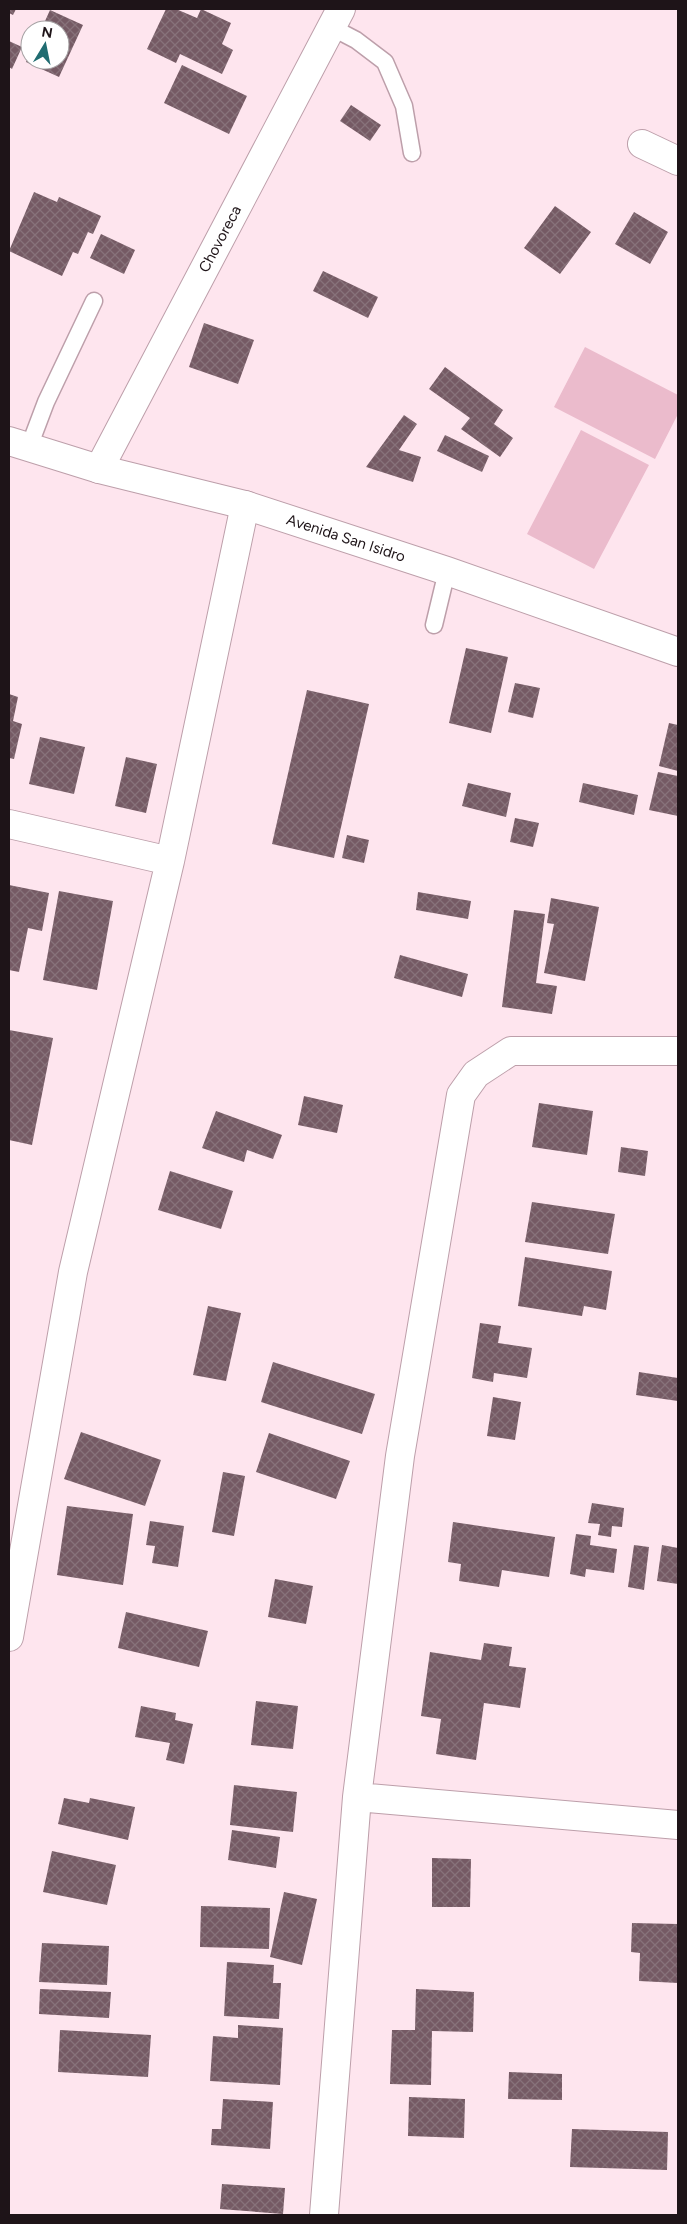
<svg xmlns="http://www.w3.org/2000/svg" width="687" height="2224" font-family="Figtree,sans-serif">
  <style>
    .pitch { fill: #ebbbcc }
    .building { fill: url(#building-cross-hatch) }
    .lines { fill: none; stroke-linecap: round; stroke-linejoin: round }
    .service-casing { stroke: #bd9faa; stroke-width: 19 }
    .minor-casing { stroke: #bd9faa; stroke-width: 30 }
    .secondary-casing { stroke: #bd9faa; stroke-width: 30 }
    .service { stroke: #fff; stroke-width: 16 }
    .minor { stroke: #fff; stroke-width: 28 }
    .secondary { stroke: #fff; stroke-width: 28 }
    .labels { text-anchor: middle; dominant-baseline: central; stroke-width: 5; stroke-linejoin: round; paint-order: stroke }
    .street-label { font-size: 15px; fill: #1e1418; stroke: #fff }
  </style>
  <defs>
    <pattern id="building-cross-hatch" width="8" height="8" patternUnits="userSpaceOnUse" patternTransform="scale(1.25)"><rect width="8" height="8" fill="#755a64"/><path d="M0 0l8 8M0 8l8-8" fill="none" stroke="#87727a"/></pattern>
  </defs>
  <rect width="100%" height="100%" fill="#fee5ee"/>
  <!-- pitch -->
  <path class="pitch" d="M 585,347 L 678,395 L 678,414 L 655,459 L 554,407 Z
    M 581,430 L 649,465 L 594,569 L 527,534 Z"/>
  <!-- building -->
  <path class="building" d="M 9,9 L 16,9 L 13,15 L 9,13 Z
    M 166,9 L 176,9 L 197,18 L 201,9 L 231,23 L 222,44 L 233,50 L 222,74 L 180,54 L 176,63 L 147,49 Z
    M 50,10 L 83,25 L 59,77 L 26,62 L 30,54 L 30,60 L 60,60 L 60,30 L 41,30 Z
    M 9,41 L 22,47 L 12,69 L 9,67 Z
    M 182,65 L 247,96 L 229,134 L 164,103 Z
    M 351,105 L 381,125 L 370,141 L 340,121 Z
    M 34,192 L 57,202 L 59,197 L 101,216 L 93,234 L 88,232 L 78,254 L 73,252 L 62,276 L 9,251 Z
    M 555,206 L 591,232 L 560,274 L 524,248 Z
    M 634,212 L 668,232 L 650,264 L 615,244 Z
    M 101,234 L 135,250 L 124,274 L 90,258 Z
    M 323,271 L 378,297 L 368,318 L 313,291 Z
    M 204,323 L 254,340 L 238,384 L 189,367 Z
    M 445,367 L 503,410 L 494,424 L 513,438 L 500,457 L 461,429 L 470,418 L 429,389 Z
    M 404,415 L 417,424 L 399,450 L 421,457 L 413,482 L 366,467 Z
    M 445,435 L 489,456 L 482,472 L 437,451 Z
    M 466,648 L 508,657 L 491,733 L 449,723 Z
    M 515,683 L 540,688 L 533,718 L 508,712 Z
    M 307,690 L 369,704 L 334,858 L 272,844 Z
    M 9,694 L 18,697 L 13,721 L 22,724 L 14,759 L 9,758 Z
    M 669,723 L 678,725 L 678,771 L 659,766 Z
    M 40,737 L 85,747 L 74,794 L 29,784 Z
    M 126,757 L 157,764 L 146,813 L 115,806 Z
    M 658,772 L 678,776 L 678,816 L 649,810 Z
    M 468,783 L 511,793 L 506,817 L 462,806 Z
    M 583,783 L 638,795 L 634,815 L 579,802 Z
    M 515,818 L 539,823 L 533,847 L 510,842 Z
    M 347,835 L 369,840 L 364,863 L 342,858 Z
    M 9,885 L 49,893 L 42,931 L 28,928 L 19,972 L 9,970 Z
    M 59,891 L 113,901 L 97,990 L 43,980 Z
    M 418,892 L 471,901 L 468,919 L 416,910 Z
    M 551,898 L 599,907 L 585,981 L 544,973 L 554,924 L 547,923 Z
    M 514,910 L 545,914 L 536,983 L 557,986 L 552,1014 L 502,1007 Z
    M 400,955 L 468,974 L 462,997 L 394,978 Z
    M 9,1030 L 53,1038 L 32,1145 L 9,1140 Z
    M 304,1096 L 343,1105 L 337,1133 L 298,1125 Z
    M 539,1103 L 593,1111 L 587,1155 L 532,1147 Z
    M 216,1111 L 282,1135 L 273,1159 L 247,1150 L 244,1162 L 202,1148 Z
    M 621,1147 L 648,1151 L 645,1176 L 618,1172 Z
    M 170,1171 L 233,1191 L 221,1229 L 158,1210 Z
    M 532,1202 L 615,1214 L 608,1254 L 525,1242 Z
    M 525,1257 L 612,1271 L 606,1310 L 584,1306 L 582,1316 L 518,1306 Z
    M 208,1306 L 241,1313 L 226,1381 L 193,1375 Z
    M 480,1323 L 501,1326 L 498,1343 L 532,1348 L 527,1378 L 494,1373 L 493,1382 L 472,1378 Z
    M 273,1362 L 375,1394 L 362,1434 L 261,1402 Z
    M 639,1372 L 678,1378 L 678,1401 L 636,1395 Z
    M 493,1397 L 521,1402 L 515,1440 L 487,1436 Z
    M 81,1432 L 161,1460 L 145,1506 L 64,1479 Z
    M 269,1433 L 350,1461 L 336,1499 L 256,1472 Z
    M 223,1472 L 245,1476 L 234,1536 L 212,1532 Z
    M 592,1503 L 624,1508 L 622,1527 L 612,1526 L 611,1537 L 598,1535 L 600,1524 L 588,1523 Z
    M 67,1506 L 133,1514 L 123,1585 L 57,1575 Z
    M 150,1521 L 184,1526 L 178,1567 L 152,1563 L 155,1546 L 146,1545 Z
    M 453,1522 L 555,1537 L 549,1577 L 502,1570 L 499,1587 L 459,1581 L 461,1564 L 448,1562 Z
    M 576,1534 L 591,1536 L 590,1545 L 617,1549 L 614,1573 L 586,1569 L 585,1577 L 570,1574 Z
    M 634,1545 L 649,1547 L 644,1590 L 628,1587 Z
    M 662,1545 L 678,1548 L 678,1584 L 657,1581 Z
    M 275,1579 L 313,1586 L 306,1624 L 268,1617 Z
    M 126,1612 L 208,1631 L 199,1667 L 118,1648 Z
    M 484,1643 L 512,1647 L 509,1666 L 526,1668 L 520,1708 L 484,1703 L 476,1760 L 436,1754 L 441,1719 L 421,1716 L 430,1652 L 481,1660 Z
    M 256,1701 L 298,1706 L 293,1749 L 251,1745 Z
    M 141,1706 L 176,1713 L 175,1720 L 193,1724 L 184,1764 L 166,1760 L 170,1743 L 135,1737 Z
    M 234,1785 L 297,1792 L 293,1832 L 230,1825 Z
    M 64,1798 L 89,1803 L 90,1798 L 135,1807 L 128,1840 L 58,1824 Z
    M 232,1830 L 280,1837 L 276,1868 L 228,1860 Z
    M 52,1851 L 116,1865 L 107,1905 L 43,1892 Z
    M 432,1858 L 471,1859 L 470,1907 L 432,1907 Z
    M 284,1892 L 317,1899 L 302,1965 L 270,1957 Z
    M 201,1906 L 270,1908 L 269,1949 L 200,1947 Z
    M 632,1923 L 678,1924 L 678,1983 L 639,1981 L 640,1953 L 631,1952 Z
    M 42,1943 L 109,1946 L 107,1985 L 39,1982 Z
    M 227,1962 L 274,1965 L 273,1983 L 281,1983 L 279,2019 L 224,2016 Z
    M 40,1989 L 111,1992 L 109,2018 L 39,2014 Z
    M 416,1989 L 474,1992 L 473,2032 L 432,2031 L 431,2085 L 390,2084 L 392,2030 L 415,2030 Z
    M 238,2025 L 283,2028 L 280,2085 L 210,2081 L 213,2036 L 238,2038 Z
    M 60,2030 L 151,2035 L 148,2077 L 58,2072 Z
    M 509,2072 L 562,2074 L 562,2100 L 508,2099 Z
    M 409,2097 L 465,2099 L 464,2138 L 408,2136 Z
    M 223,2099 L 273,2102 L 270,2149 L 211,2145 L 212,2129 L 221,2129 Z
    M 572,2129 L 668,2132 L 667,2170 L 570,2167 Z
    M 222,2184 L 285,2188 L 283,2214 L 220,2209 Z"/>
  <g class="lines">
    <defs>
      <path id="service" d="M 331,27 L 356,40 L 385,62 L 404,106 L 412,153
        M 29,447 L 46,402 L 94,301
        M 434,625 L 447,571"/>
      <path id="minor" d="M 642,144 L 678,161
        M 99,469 L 341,9
        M 9,824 L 170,861
        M 9,1637 L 73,1272 L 170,861 L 245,505
        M 357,1797 L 678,1825
        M 324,2215 L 357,1797 L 400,1456 L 461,1095 L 476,1074 L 511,1051 L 678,1051"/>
      <path id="secondary" d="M 9,441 L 99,469 L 245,505 L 447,571 L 678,652"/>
    </defs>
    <!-- service casing -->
    <use href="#service" class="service-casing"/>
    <!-- minor casing -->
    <use href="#minor" class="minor-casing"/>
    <!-- secondary casing -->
    <use href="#secondary" class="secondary-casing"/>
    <!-- service -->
    <use href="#service" class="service"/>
    <!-- minor -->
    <use href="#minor" class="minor"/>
    <!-- secondary -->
    <use href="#secondary" class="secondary"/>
  </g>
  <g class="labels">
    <!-- street labels -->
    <g class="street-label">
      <text transform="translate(220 239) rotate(-62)">Chovoreca</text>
      <text transform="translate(346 538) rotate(18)">Avenida San Isidro</text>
    </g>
  </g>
  <!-- border -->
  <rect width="687" height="2224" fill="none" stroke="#1e1418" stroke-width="20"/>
  <!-- north arrow -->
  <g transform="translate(45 45) rotate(10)"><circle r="24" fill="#ffffff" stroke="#a5a1a3"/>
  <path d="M0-4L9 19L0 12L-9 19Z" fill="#206c71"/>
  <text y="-8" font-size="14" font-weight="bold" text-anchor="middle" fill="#1e1418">N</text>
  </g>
</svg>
